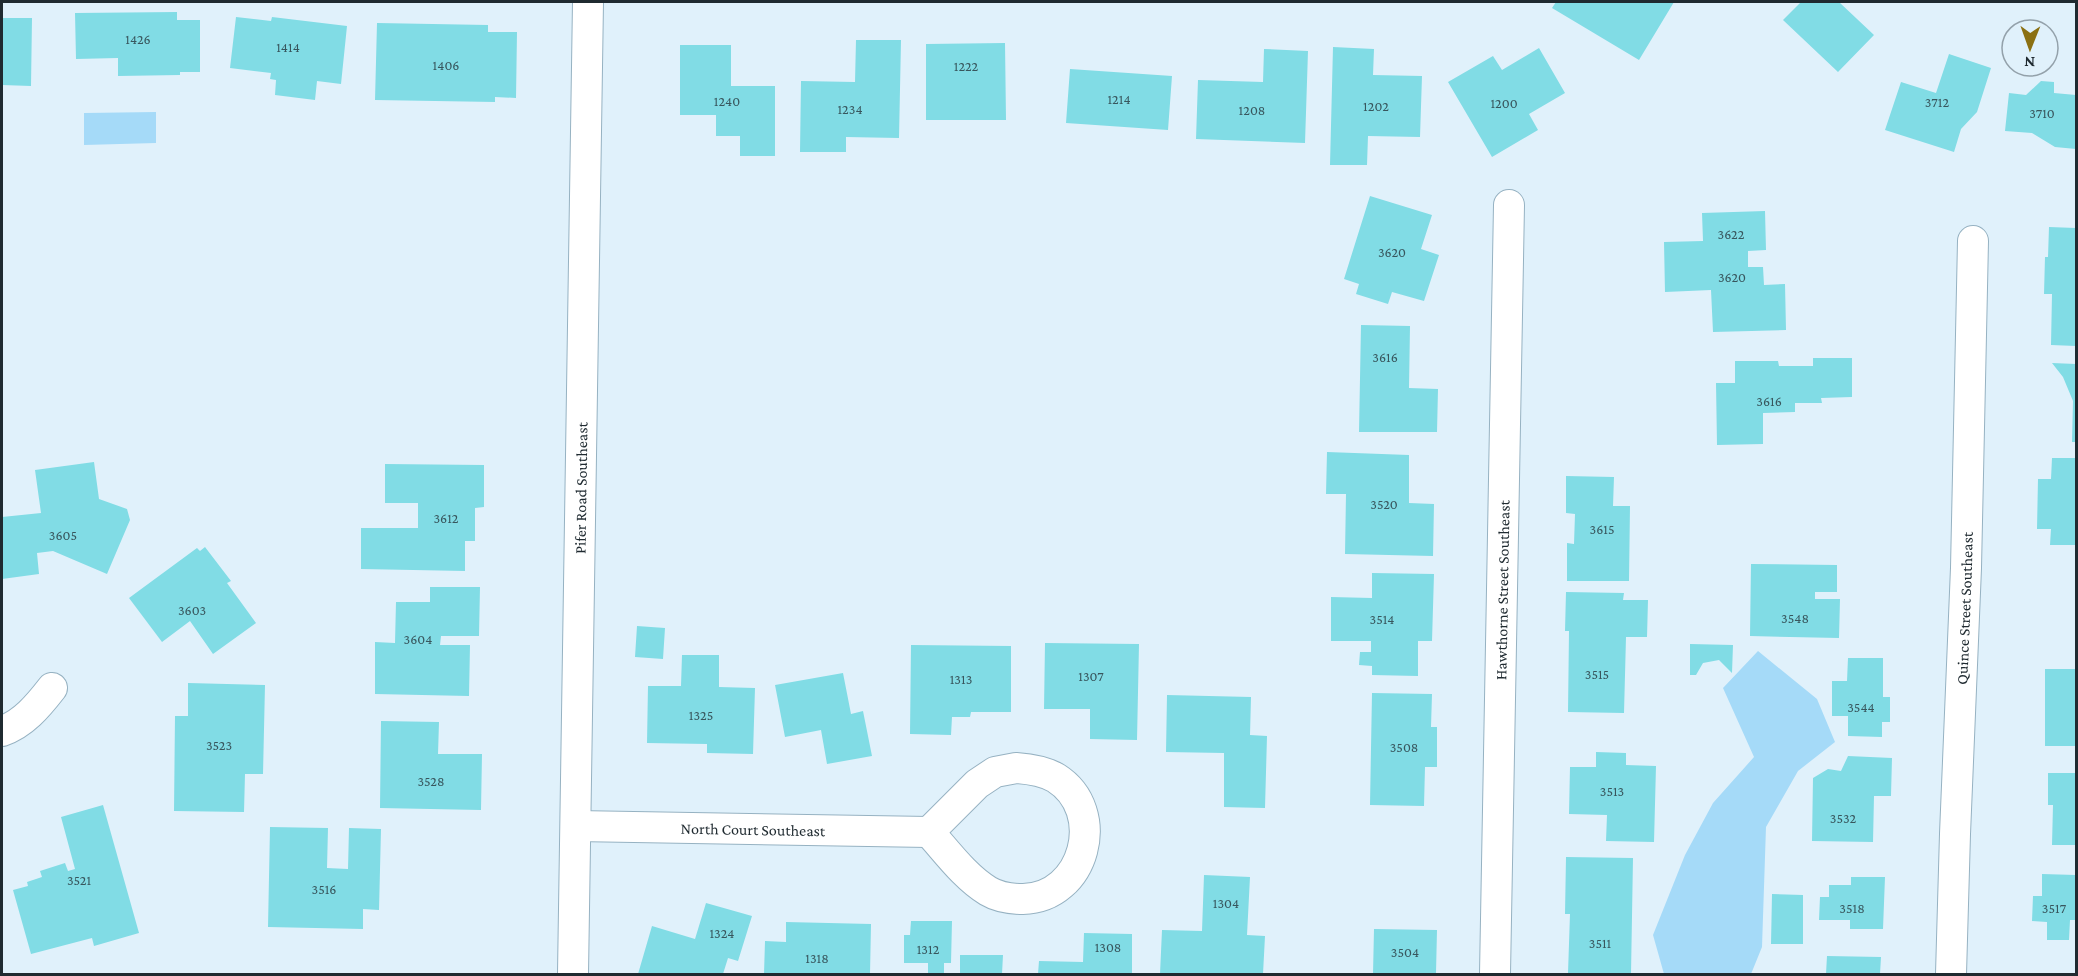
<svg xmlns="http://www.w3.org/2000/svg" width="2078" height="976" font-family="'Crimson Pro',serif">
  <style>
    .green { fill: #a5daf8 }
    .building { fill: #81dce5 }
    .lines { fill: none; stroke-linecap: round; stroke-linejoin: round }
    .street-casing { stroke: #96b2c2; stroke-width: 32 }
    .street { stroke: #fff; stroke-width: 30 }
    .labels { text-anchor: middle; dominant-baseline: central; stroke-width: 5; stroke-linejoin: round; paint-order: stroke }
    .number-label { font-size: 14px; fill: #38565d }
    .street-label { font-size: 16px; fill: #1f2a30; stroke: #e0f1fb }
  </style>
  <rect width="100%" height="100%" fill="#e0f1fb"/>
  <!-- green -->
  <path class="green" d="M 156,112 L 156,143 L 84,145 L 84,113 Z
    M 1758,651 L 1817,699 L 1835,742 L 1798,771 L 1766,827 L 1762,947 L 1751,974 L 1664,974 L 1653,935 L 1685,855 L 1713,803 L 1754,757 L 1723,688 Z"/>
  <!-- building -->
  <path class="building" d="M 1556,2 L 1674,2 L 1639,60 L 1552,8 Z
    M 1801,2 L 1839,2 L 1874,35 L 1838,72 L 1783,20 Z
    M 177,12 L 177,20 L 200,20 L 200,72 L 180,72 L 180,75 L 118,76 L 118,58 L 76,59 L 75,13 Z
    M 236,17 L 271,21 L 272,17 L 347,26 L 341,84 L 317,81 L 315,100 L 275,95 L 276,80 L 270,79 L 271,73 L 230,68 Z
    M 2,18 L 32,18 L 31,86 L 2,85 Z
    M 377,23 L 488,25 L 488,32 L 517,32 L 516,98 L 495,97 L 495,102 L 375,100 Z
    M 856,40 L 901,40 L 899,138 L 846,137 L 846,152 L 800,152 L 801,81 L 855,82 Z
    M 1005,43 L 1006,120 L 926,120 L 926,44 Z
    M 680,45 L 731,45 L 731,86 L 775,86 L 775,156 L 740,156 L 740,136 L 716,136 L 716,115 L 680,115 Z
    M 1333,47 L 1374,49 L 1373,75 L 1422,76 L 1420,137 L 1368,136 L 1367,165 L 1330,165 Z
    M 1539,48 L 1565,93 L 1529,114 L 1538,130 L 1492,157 L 1448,82 L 1493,56 L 1502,70 Z
    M 1264,49 L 1308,51 L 1305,143 L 1196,139 L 1198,80 L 1263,82 Z
    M 1949,54 L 1991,68 L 1977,112 L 1961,129 L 1954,152 L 1885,130 L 1901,82 L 1936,93 Z
    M 1070,69 L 1172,76 L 1168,130 L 1066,123 Z
    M 2041,81 L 2054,82 L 2054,93 L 2076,95 L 2076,149 L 2055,147 L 2032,133 L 2005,131 L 2009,93 L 2026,95 Z
    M 1370,196 L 1432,215 L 1421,249 L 1439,255 L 1424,301 L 1392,292 L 1388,304 L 1356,294 L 1359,284 L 1344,279 Z
    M 1765,211 L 1766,250 L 1748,251 L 1748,267 L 1763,267 L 1764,285 L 1785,284 L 1786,330 L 1713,332 L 1711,290 L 1665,292 L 1664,242 L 1703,241 L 1702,213 Z
    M 2049,227 L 2076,228 L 2076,346 L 2051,345 L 2052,294 L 2044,294 L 2045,257 L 2048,257 Z
    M 1361,325 L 1410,326 L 1409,388 L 1438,389 L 1437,432 L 1359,432 Z
    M 1813,358 L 1852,358 L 1852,397 L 1821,398 L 1822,403 L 1795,403 L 1795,412 L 1763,413 L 1763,444 L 1717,445 L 1716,383 L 1735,383 L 1735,361 L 1778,361 L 1779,366 L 1813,366 Z
    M 2052,363 L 2076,364 L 2076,442 L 2072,442 L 2073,401 L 2063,377 Z
    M 1327,452 L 1409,455 L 1409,503 L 1434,504 L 1433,556 L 1345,554 L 1346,494 L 1326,494 Z
    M 2052,458 L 2076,458 L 2076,545 L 2050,545 L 2051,529 L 2037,529 L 2038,479 L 2051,479 Z
    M 94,462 L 99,499 L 127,509 L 130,520 L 107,574 L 53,551 L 37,553 L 39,574 L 2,579 L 2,517 L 41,513 L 35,470 Z
    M 385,464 L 484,465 L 484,507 L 475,508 L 475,541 L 465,541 L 465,571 L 361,569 L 361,528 L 418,528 L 418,503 L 385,503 Z
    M 1566,476 L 1614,477 L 1613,506 L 1630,506 L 1629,581 L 1567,581 L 1567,543 L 1574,544 L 1575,514 L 1566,513 Z
    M 205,547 L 231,581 L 227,583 L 256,623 L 213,654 L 190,621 L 162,642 L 129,598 L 197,548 L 200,551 Z
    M 1751,564 L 1837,565 L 1837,592 L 1815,592 L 1815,599 L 1840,599 L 1839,638 L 1750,636 Z
    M 1372,573 L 1434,574 L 1432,641 L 1418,641 L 1418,676 L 1372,675 L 1372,666 L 1359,665 L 1360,652 L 1371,652 L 1371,641 L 1331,641 L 1331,597 L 1372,598 Z
    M 430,587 L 480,587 L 479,636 L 441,636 L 440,645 L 470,645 L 469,696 L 375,694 L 375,642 L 395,643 L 396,602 L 430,602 Z
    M 1566,592 L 1624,593 L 1623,600 L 1648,600 L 1647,637 L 1626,637 L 1624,713 L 1568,712 L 1569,631 L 1565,631 Z
    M 637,626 L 665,628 L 663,659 L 635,657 Z
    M 1045,643 L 1139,644 L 1137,740 L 1090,739 L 1090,709 L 1044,709 Z
    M 1690,644 L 1733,645 L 1732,673 L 1719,660 L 1703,663 L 1696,675 L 1690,675 Z
    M 911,645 L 1011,646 L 1011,712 L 971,712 L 970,717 L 952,717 L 951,735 L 910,734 Z
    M 682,655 L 719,655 L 719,687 L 755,688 L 753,754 L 707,753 L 707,744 L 647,743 L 648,686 L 681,686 Z
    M 1848,658 L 1883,658 L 1883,697 L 1890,697 L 1890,722 L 1882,722 L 1882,737 L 1848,736 L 1848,716 L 1832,716 L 1832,681 L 1847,681 Z
    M 2045,669 L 2076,669 L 2076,746 L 2045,746 Z
    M 843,673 L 851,714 L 863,711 L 872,756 L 827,764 L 821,730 L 785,737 L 775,685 Z
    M 188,683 L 265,685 L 263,774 L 245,774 L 244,812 L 174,811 L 175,716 L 188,716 Z
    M 1372,693 L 1432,694 L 1431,727 L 1437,727 L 1437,767 L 1425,767 L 1424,806 L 1370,805 Z
    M 1167,695 L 1251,697 L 1250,735 L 1267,736 L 1265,808 L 1224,807 L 1224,753 L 1166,752 Z
    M 381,721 L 439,722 L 438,754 L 482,754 L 481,810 L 380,808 Z
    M 1596,752 L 1626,753 L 1626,765 L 1656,766 L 1654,842 L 1606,841 L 1607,815 L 1569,814 L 1570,767 L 1596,767 Z
    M 1848,756 L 1892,758 L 1891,796 L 1874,796 L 1873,842 L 1812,841 L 1813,778 L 1828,769 L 1841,771 Z
    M 2048,773 L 2076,773 L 2076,845 L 2052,845 L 2053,805 L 2048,805 Z
    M 103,805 L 139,933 L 94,946 L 92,938 L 31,954 L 13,890 L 28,886 L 27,882 L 42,877 L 40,871 L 65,863 L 68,871 L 75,869 L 61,817 Z
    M 270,827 L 328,828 L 327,868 L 348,869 L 349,828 L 381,829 L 379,910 L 363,909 L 363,929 L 268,927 Z
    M 1566,857 L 1633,858 L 1631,974 L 1568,973 L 1570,914 L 1565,914 Z
    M 2042,874 L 2076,875 L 2076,920 L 2070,920 L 2069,940 L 2047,940 L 2047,922 L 2032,921 L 2033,896 L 2042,896 Z
    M 1204,875 L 1250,877 L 1247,935 L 1265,936 L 1263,974 L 1160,974 L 1162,930 L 1202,931 Z
    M 1851,877 L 1885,877 L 1883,929 L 1850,929 L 1850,920 L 1819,920 L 1820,897 L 1829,897 L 1829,885 L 1851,885 Z
    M 1772,894 L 1803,895 L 1803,944 L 1771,944 Z
    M 706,903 L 752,916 L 738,961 L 728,958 L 723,974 L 638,974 L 652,926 L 695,939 Z
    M 911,921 L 952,921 L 951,963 L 944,963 L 944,974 L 928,974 L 928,963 L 904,963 L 904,935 L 910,935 Z
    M 786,922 L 871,924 L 870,974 L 764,974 L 765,941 L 786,942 Z
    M 1374,929 L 1437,930 L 1436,973 L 1373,974 Z
    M 1084,933 L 1132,934 L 1132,974 L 1038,974 L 1039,961 L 1083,962 Z
    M 960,955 L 1003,955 L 1002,974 L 960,974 Z
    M 1827,956 L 1881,957 L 1880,974 L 1826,974 Z"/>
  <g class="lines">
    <defs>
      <g id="street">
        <path d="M 2,731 C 23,724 38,706 52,688"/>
        <path d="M 1016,768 C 1030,769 1044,771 1056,778 C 1108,811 1085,898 1023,899 C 1011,899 998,897 988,891 C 965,877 947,852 929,832 L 977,784 L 995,772 Z"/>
        <path id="s1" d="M 576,826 L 929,832"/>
        <path id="s2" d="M 573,974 L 588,2"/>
        <path id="s3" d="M 1495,974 L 1509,205"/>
        <path id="s4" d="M 1951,974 L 1955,834 L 1966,568 L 1973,241"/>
      </g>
    </defs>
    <!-- street casing -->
    <use href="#street" class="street-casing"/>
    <!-- street -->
    <use href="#street" class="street"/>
  </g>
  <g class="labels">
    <!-- number labels -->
    <g class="number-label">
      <text x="138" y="39">1426</text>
      <text x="288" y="47">1414</text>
      <text x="446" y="65">1406</text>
      <text x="966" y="66">1222</text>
      <text x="1119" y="99">1214</text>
      <text x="727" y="101">1240</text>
      <text x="1937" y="102">3712</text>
      <text x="1504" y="103">1200</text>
      <text x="1376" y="106">1202</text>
      <text x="850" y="109">1234</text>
      <text x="1252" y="110">1208</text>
      <text x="2042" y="113">3710</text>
      <text x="1731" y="234">3622</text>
      <text x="1392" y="252">3620</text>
      <text x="1732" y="277">3620</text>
      <text x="1385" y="357">3616</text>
      <text x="1769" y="401">3616</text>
      <text x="1384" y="504">3520</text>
      <text x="446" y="518">3612</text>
      <text x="1602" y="529">3615</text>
      <text x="63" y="535">3605</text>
      <text x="192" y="610">3603</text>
      <text x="1795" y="618">3548</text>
      <text x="1382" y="619">3514</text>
      <text x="418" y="639">3604</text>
      <text x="1597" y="674">3515</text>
      <text x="1091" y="676">1307</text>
      <text x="961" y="679">1313</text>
      <text x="1861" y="707">3544</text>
      <text x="701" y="715">1325</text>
      <text x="219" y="745">3523</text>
      <text x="1404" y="747">3508</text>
      <text x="431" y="781">3528</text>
      <text x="1612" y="791">3513</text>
      <text x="1843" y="818">3532</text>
      <text x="79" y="880">3521</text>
      <text x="324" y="889">3516</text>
      <text x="1226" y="903">1304</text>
      <text x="1852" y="908">3518</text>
      <text x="2054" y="908">3517</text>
      <text x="722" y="933">1324</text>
      <text x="1600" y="943">3511</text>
      <text x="1108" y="947">1308</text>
      <text x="928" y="949">1312</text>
      <text x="1405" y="952">3504</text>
      <text x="817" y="958">1318</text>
    </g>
    <!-- street labels -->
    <g class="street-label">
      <text stroke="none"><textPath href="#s2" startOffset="486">Pifer Road Southeast</textPath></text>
      <text stroke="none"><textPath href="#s3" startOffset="384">Hawthorne Street Southeast</textPath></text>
      <text stroke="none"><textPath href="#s4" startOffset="366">Quince Street Southeast</textPath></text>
      <text stroke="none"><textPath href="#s1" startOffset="177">North Court Southeast</textPath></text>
    </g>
  </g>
  <!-- border -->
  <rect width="2078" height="976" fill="none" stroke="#1f2a30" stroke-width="6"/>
  <!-- north arrow -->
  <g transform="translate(2030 48) rotate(181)"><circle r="28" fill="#e0f1fb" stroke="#93a1aa" stroke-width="1.5"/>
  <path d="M0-4.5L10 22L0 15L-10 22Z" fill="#8b7012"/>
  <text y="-9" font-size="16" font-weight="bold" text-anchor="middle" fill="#1f2a30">N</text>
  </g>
</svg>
